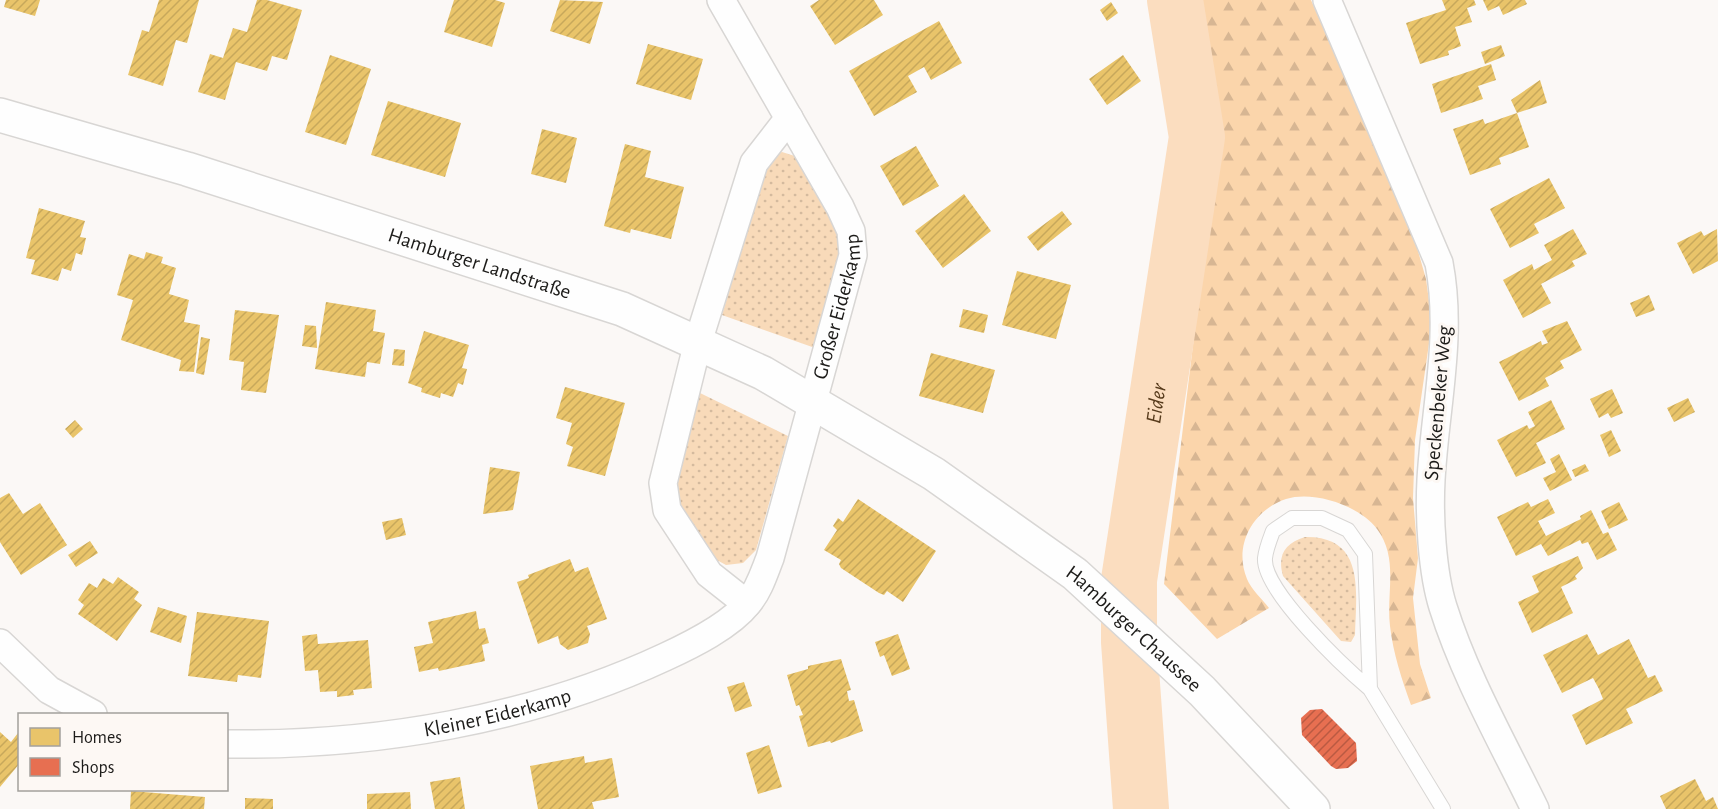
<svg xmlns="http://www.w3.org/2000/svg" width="1718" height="809" font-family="'Alegreya Sans',sans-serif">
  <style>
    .grass { fill: url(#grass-dots) }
    .forest { fill: url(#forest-firs) }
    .homes { fill: url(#homes-hatch) }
    .shops { fill: url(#shops-hatch) }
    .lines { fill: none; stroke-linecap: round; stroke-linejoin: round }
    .river { stroke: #fbddbf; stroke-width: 56 }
    .service-casing { stroke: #d8d6d4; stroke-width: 16 }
    .minor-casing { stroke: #d8d6d4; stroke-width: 30 }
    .secondary-casing { stroke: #d8d6d4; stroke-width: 36 }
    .service { stroke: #fefefe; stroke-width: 14 }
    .minor { stroke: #fefefe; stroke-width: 27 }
    .secondary { stroke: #fefefe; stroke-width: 33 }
    .labels { text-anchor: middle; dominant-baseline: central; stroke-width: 6; stroke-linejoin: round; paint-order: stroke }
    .street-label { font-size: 21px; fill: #1c1b19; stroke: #fdf8f4 }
    .water-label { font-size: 22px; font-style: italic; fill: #573b1c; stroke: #fdf8f4 }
  </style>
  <defs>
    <pattern id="grass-dots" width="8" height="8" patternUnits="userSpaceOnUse" patternTransform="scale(1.5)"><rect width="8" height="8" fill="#f8dab9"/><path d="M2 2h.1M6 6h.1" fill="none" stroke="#d4ba9e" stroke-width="1.8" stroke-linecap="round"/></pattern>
    <pattern id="forest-firs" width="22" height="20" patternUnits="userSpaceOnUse" patternTransform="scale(1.5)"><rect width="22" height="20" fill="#fbd5ab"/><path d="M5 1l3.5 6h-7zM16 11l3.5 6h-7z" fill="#d7b693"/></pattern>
    <pattern id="homes-hatch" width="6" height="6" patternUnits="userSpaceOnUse" patternTransform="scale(1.5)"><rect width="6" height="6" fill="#e9c46a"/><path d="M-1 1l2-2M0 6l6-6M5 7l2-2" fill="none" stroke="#c7a85b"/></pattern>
    <pattern id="shops-hatch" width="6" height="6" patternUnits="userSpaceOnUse" patternTransform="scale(1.5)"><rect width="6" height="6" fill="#e76f51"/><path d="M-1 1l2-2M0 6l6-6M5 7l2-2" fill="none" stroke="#ba5a42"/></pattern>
  </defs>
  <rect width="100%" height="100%" fill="#fbf8f6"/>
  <!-- grass -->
  <path class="grass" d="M 782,152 L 798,157 C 810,177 827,199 835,222 C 850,263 827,309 815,348 L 722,315 L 769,156 Z
    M 700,393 L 788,436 L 756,550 L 743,563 L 726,565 L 713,558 L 679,505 L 676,487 Z
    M 1305,537 C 1366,536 1356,592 1355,635 L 1351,642 L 1341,641 L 1283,576 C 1277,555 1285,543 1305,537 Z"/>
  <!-- forest -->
  <path class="forest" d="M 1189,0 L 1311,0 L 1412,230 L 1426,279 L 1432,323 L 1415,440 L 1413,498 L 1418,558 L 1413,598 L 1420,664 L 1431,698 L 1411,705 C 1402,680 1393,653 1390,626 C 1386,593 1399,558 1377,529 C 1360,506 1314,490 1286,499 C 1253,510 1233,545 1247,579 C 1251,589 1262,599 1269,608 L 1217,639 L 1164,584 L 1218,139 Z"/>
  <!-- homes -->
  <path class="homes" d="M 6,0 L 40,0 L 35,16 L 4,7 Z
    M 159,0 L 199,0 L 187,43 L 176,40 L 163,86 L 128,75 L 142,30 L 149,32 Z
    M 257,0 L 267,0 L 302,10 L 287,60 L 272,56 L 267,71 L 236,62 L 225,100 L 198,92 L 210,54 L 223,58 L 233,28 L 247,32 Z
    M 454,0 L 495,0 L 505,3 L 492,47 L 444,32 Z
    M 560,0 L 603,2 L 590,44 L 550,31 Z
    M 819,0 L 874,0 L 883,15 L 835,45 L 810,6 Z
    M 1442,0 L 1474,0 L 1476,5 L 1467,8 L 1472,22 L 1455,27 L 1461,46 L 1448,51 L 1449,55 L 1420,64 L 1406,23 L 1446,10 Z
    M 1483,0 L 1525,0 L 1527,4 L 1503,15 L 1499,6 L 1488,11 Z
    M 1111,2 L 1118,13 L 1107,21 L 1100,10 Z
    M 939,21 L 962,63 L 931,80 L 924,67 L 908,76 L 917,92 L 874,116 L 849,71 Z
    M 648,44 L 703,59 L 691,100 L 636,84 Z
    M 1501,45 L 1505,56 L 1485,64 L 1481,52 Z
    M 330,55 L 371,69 L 346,145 L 305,132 Z
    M 1123,55 L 1141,81 L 1107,105 L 1089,79 Z
    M 1491,64 L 1496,80 L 1478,86 L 1483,99 L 1441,113 L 1432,84 Z
    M 1540,80 L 1547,103 L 1517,113 L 1529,147 L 1499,158 L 1501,164 L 1470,175 L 1453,129 L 1483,119 L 1485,124 L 1517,113 L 1511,100 Z
    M 388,101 L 461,123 L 445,177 L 371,155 Z
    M 542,129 L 577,138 L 566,183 L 531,174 Z
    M 625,144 L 651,151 L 645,177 L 684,187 L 671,239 L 631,229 L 630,233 L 604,226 Z
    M 916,146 L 939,186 L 903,206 L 880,166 Z
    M 1549,178 L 1565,208 L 1534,224 L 1539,233 L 1510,248 L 1490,209 Z
    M 964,194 L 991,231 L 943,268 L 915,231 Z
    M 39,208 L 85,221 L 80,237 L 86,238 L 82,255 L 76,253 L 71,271 L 62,268 L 58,281 L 31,274 L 35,260 L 26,258 Z
    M 1062,211 L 1072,224 L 1038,251 L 1027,237 Z
    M 1573,229 L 1587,254 L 1572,261 L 1575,266 L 1541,284 L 1551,303 L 1523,318 L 1503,280 L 1532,264 L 1534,270 L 1552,260 L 1544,245 Z
    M 1717,229 L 1718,261 L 1693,274 L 1677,243 L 1701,231 L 1704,236 Z
    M 146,252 L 163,257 L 161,263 L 176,268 L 169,294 L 189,300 L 184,322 L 200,325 L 194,372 L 179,371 L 181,360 L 121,340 L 133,300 L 117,295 L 129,254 L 144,259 Z
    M 1017,271 L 1071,285 L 1056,339 L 1002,325 Z
    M 1649,295 L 1655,310 L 1636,317 L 1630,303 Z
    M 326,302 L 376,310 L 373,331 L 385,333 L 380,364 L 367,362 L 365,377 L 315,369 Z
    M 963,309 L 988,315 L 984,333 L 959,327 Z
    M 235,310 L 279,315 L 266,393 L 241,390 L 244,362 L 229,360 Z
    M 1567,321 L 1582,350 L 1560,361 L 1564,368 L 1545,378 L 1549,386 L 1519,401 L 1499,362 L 1541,341 L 1542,345 L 1548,343 L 1542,331 Z
    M 305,325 L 316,326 L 317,348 L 302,346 Z
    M 424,331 L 469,345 L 462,368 L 467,369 L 463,385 L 458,383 L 453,397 L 441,393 L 440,398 L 421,392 L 422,388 L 408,383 Z
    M 201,337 L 210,339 L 204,375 L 196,373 Z
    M 394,349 L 405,350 L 404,366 L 392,365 Z
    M 931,353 L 995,370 L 983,413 L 919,396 Z
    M 565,387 L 625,403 L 605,476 L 567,466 L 573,447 L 566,444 L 572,423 L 556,418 Z
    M 1612,389 L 1623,413 L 1611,418 L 1608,413 L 1599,418 L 1590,399 Z
    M 1688,398 L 1695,412 L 1674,422 L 1667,408 Z
    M 1551,400 L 1565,429 L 1536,443 L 1546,463 L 1516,477 L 1497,440 L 1527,425 L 1529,429 L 1535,426 L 1528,412 Z
    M 75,420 L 83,429 L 73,438 L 65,429 Z
    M 1611,430 L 1621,451 L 1609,457 L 1600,435 Z
    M 1559,454 L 1572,480 L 1550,491 L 1543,478 L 1556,472 L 1550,459 Z
    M 1585,464 L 1589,471 L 1575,477 L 1572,470 Z
    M 490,467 L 520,472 L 513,510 L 483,514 Z
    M 9,493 L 23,514 L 40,503 L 67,545 L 21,575 L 0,542 L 0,498 Z
    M 858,499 L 936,551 L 903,602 L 887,591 L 884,595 L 879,593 L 841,568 L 839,564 L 841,560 L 824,550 L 837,530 L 833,526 L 838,518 L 843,522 Z
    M 1548,499 L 1555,513 L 1538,521 L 1546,536 L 1581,519 L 1580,516 L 1591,510 L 1603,534 L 1608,532 L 1617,550 L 1597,560 L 1588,542 L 1582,544 L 1580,540 L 1548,556 L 1541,544 L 1516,556 L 1497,517 L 1528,502 L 1531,507 Z
    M 1619,502 L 1628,520 L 1609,529 L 1601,511 Z
    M 402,518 L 406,535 L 386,540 L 382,522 Z
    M 90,541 L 98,553 L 76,567 L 68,555 Z
    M 1578,556 L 1583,568 L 1575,576 L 1577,579 L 1561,587 L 1573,613 L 1532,633 L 1518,602 L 1539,592 L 1532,576 Z
    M 570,559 L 575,572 L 588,567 L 607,619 L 587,626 L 590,634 L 588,643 L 568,650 L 560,644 L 558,636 L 538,644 L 517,582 L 529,578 L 528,575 Z
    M 118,577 L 139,592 L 134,599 L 142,605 L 117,641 L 78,614 L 84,605 L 78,600 L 89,583 L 97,588 L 103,578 L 113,584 Z
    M 158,607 L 187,616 L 181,643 L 150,632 Z
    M 476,611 L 479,629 L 485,628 L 489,643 L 482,645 L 485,661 L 439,671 L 438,668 L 419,672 L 414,647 L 433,643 L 428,622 Z
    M 197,612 L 269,621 L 261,678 L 238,675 L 237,682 L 188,676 Z
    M 317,634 L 318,644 L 368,640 L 372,688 L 353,690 L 354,695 L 337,697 L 337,691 L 320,692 L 318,670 L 305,671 L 302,636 Z
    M 898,634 L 910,669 L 892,676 L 884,655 L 880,657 L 875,642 Z
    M 1587,634 L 1598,655 L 1629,639 L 1648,678 L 1655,675 L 1663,691 L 1626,709 L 1633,723 L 1586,745 L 1572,715 L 1603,699 L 1599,689 L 1593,678 L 1562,693 L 1543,655 Z
    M 841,659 L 851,690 L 847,691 L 849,701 L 854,700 L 863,731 L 831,743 L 830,741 L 808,747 L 799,716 L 803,715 L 799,705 L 796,706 L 787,675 L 808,669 L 808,666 Z
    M 744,682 L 752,706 L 735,712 L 727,687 Z
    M 0,732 L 11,742 L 18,733 L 20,735 L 20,763 L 0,787 Z
    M 769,745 L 782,787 L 758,794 L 746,753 Z
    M 584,756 L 585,763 L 612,758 L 619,797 L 592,802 L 594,809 L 538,809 L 530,766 Z
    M 460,777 L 465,809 L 435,809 L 430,782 Z
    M 1695,779 L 1706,801 L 1713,797 L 1718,809 L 1666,809 L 1660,796 Z
    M 131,791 L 205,797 L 204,809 L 130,809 Z
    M 410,792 L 411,809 L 367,809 L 367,794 Z
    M 245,798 L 273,799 L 273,809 L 245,809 Z"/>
  <!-- shops -->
  <path class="shops" d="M 1322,709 L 1356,743 L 1357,761 L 1348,768 L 1336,769 L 1331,766 L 1302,735 L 1301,718 L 1310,710 Z"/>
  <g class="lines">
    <!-- river -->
    <path class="river" id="s1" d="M 1141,809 L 1129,642 L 1129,580 L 1197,137 L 1175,0"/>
    <defs>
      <path id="service" d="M 1292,518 L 1322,518 L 1348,530 L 1365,554 L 1370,689 C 1345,668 1262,590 1265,558 C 1266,549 1270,539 1273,531 Z
        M 1370,689 L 1443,809"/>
      <g id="minor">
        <path d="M 1327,0 L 1439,263 C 1453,336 1435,407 1431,480 C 1429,516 1432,572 1443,607 C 1465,677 1503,743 1535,809"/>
        <path d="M 747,604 L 709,574 L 667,510 L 663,483 L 698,342 L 754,163 L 789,118"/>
        <path d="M 0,643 L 49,690 L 93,714"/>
        <path id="s2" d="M 226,744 C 375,746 530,720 665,657 C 691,645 730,626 748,603 C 759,590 764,573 770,558 L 853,255 L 851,231 L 840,207 L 721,0"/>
      </g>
      <g id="secondary">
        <path id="s3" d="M 0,115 L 187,169 L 622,309 L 763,373 L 934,474 L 1075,574 L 1202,691 L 1313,809"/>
      </g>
    </defs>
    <!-- service casing -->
    <use href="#service" class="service-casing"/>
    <!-- minor casing -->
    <use href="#minor" class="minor-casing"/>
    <!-- secondary casing -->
    <use href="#secondary" class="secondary-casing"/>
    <!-- service -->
    <use href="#service" class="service"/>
    <!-- minor -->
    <use href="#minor" class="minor"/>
    <!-- secondary -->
    <use href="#secondary" class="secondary"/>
  </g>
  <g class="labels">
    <!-- street labels -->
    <g class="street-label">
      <text stroke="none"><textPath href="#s3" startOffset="502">Hamburger Landstraße</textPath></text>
      <text stroke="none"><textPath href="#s2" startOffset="862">Großer Eiderkamp</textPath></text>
      <text transform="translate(1438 403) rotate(-85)">Speckenbeker Weg</text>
      <text stroke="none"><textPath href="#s3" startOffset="1258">Hamburger Chaussee</textPath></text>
      <text stroke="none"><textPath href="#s2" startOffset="274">Kleiner Eiderkamp</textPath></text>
    </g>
    <!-- water labels -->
    <g class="water-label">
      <text stroke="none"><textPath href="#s1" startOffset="408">Eider</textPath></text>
    </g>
  </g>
  <!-- legend -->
  <rect x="18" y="713" width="210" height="78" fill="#fdf8f4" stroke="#a3a09c" stroke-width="1.5"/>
  <rect x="30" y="728" width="30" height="18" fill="#e9c46a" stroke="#a3a09c" stroke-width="1.5"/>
  <text x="72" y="743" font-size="18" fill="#1c1b19">Homes</text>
  <rect x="30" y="758" width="30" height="18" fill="#e76f51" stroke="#a3a09c" stroke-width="1.5"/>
  <text x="72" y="773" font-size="18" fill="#1c1b19">Shops</text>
</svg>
